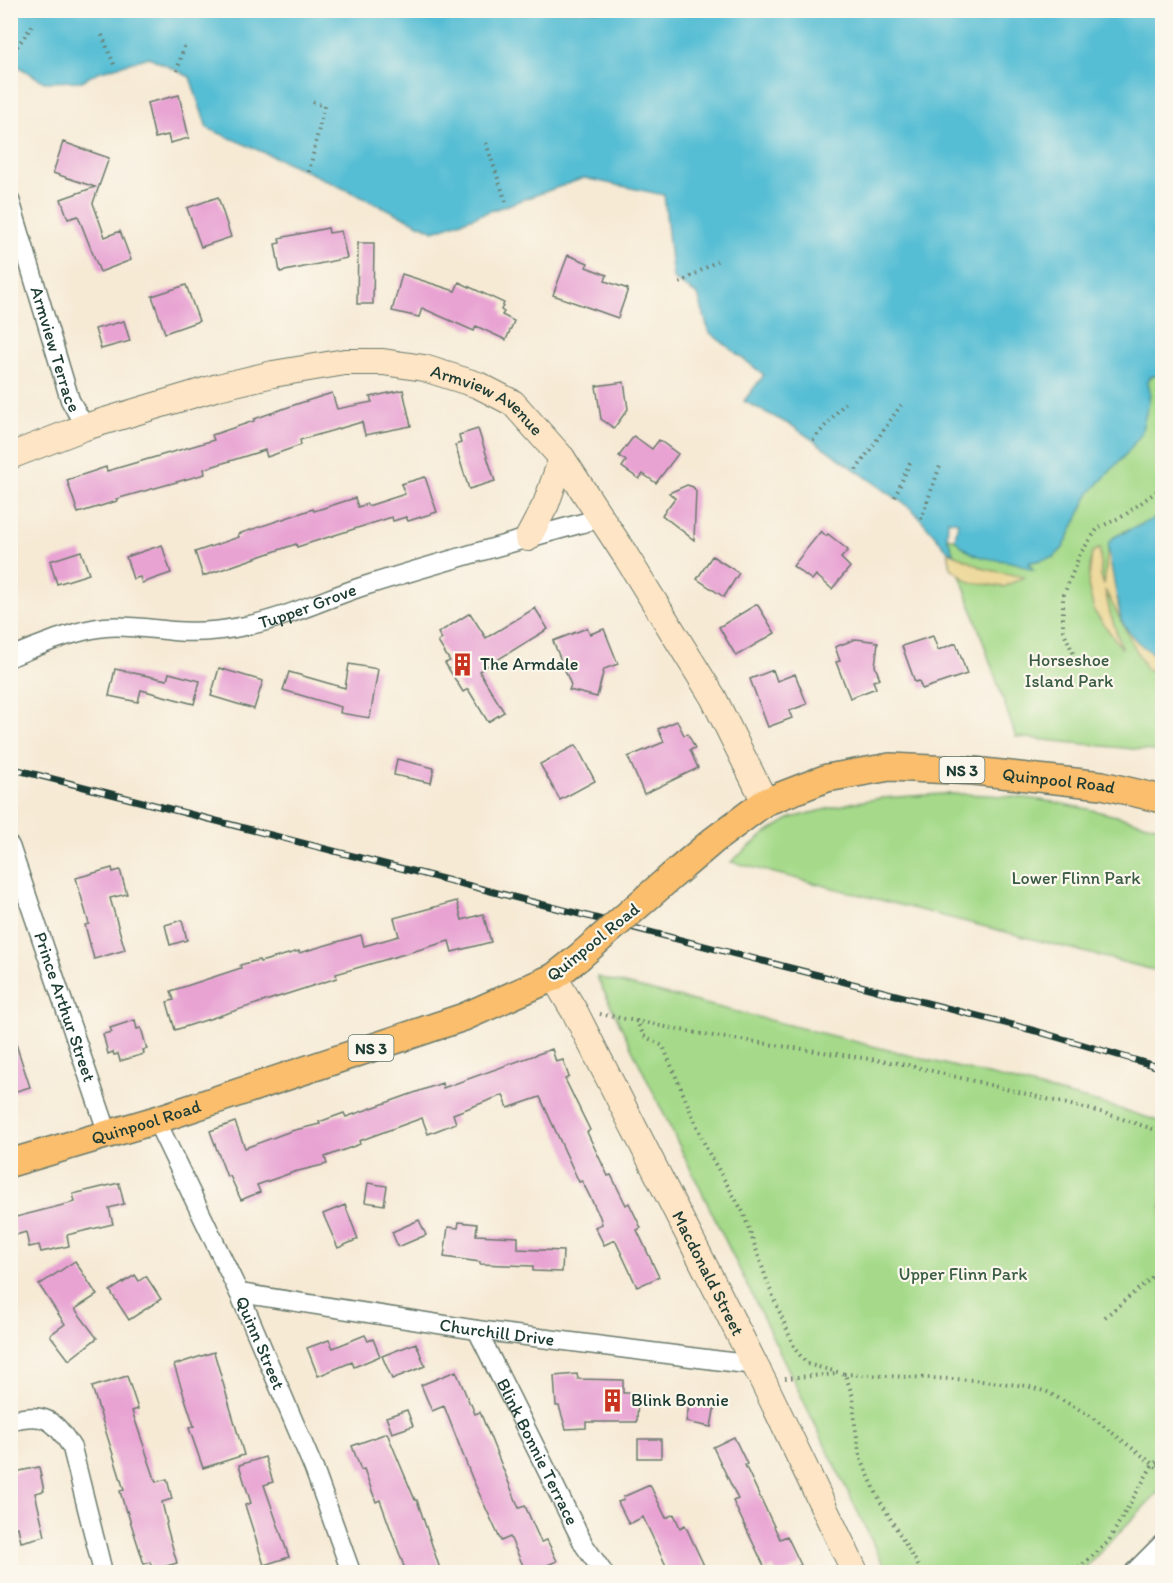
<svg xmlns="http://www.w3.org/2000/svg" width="1173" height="1583" font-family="Itim,sans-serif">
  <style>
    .green { fill: #a6da8a; stroke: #628c5f; stroke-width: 1.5 }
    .sand { fill: #eeda9e; stroke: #868c69; stroke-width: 1.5 }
    .water { fill: #57bed4; stroke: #3b7e84; stroke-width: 1.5 }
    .building { fill: #e8a3d3 }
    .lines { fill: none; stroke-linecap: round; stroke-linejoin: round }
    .street-casing { stroke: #6a7a6c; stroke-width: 21 }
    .secondary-casing { stroke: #6a7a6c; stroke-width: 28 }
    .primary-casing { stroke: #6a7a6c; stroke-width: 30 }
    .path { stroke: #6a7a6c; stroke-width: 4; stroke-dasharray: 1.5 4.5; stroke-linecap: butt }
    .street { stroke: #fff; stroke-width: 18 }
    .secondary { stroke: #fde5c5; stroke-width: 26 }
    .primary { stroke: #fabe6d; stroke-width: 27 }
    .rail-casing { stroke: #1f3d34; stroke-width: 7 }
    .rail { stroke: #fbf7ec; stroke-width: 4.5; stroke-dasharray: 14; stroke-linecap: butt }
    .primary-bridge-casing { stroke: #6a7a6c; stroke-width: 30; stroke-linecap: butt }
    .primary-bridge { stroke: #fabe6d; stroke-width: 27 }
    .labels { text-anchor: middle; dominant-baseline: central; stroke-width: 4.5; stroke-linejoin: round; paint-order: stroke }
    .shield { fill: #fbf7ec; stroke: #61756b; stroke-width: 1.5 }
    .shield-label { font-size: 16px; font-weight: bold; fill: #1f3d34 }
    .street-label { font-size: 18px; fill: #1f3d34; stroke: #fbf7ec }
    .park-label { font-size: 18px; fill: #3a5c45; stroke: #fbf7ec }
    .poi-label { font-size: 18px; fill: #1f3d34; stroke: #fbf7ec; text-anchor: start }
  </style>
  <rect width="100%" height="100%" fill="#fbf7ec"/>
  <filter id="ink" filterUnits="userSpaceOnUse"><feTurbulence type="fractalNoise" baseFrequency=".0167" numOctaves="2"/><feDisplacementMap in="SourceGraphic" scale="12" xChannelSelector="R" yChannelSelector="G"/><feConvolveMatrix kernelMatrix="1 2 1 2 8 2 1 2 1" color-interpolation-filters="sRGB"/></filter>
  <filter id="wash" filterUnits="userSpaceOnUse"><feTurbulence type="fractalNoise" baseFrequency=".008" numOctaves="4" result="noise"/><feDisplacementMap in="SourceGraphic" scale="24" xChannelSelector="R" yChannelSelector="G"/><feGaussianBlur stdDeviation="1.35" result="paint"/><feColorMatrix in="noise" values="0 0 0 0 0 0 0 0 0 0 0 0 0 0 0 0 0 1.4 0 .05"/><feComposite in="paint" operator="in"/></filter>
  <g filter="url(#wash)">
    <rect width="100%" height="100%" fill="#f6ead5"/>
    <!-- green -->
    <path class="green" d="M 1162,374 L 1162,515 L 1142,526 L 1124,531 L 1162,658 L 1162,752 L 1016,737 L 947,537 L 1027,563 L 1089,494 L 1150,391 L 1148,382 L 1150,377 Z
      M 943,794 C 985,794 1027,796 1068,805 C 1100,811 1131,820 1162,828 L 1162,972 L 731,862 L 762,836 L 791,818 L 851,803 L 882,798 Z
      M 597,977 L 1104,1104 L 1162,1122 L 1162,1488 L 1081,1572 L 887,1572 Z"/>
    <!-- sand -->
    <path class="sand" d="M 1162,526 L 1162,674 L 1146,669 L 1105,590 L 1110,613 L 1122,649 L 1094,611 L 1088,585 L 1092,552 L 1100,548 L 1101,576 L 1104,585 L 1108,548 L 1138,541 Z
      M 948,551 L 985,569 L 1024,577 L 1004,587 L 970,582 L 951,568 Z"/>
    <!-- water -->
    <path class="water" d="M 11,10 L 1162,11 L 1162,374 L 1150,377 L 1148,382 L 1150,391 L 1149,401 L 1141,434 L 1127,453 L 1089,494 L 1063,548 L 1054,557 L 1028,563 L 1034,570 C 1027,569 1022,565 1016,563 C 989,557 975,562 955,539 L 958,522 L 948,520 L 947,537 L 954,554 L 948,551 L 913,510 L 794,427 L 744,401 L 764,375 L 709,332 L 698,295 L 673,279 L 664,195 L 584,178 L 434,231 L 302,169 L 207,128 L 190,77 L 149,57 L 98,72 L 82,81 L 44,82 L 11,62 Z
      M 1162,515 L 1162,658 C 1144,650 1131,638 1121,620 L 1108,548 L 1109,542 L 1114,537 Z"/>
    <g id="blocks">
      <!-- building -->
      <path class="building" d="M 179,95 L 189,138 L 170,143 L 168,135 L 155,138 L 147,103 Z
        M 63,142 L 109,158 L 93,203 L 105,237 L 120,231 L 131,260 L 100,272 L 78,216 L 68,219 L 61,199 L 95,187 L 53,173 Z
        M 218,197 L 231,237 L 201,247 L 187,208 Z
        M 328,228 L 329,233 L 341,231 L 347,258 L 280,272 L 275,244 L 280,243 L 279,238 Z
        M 358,243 L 374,243 L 373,304 L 357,304 Z
        M 568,255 L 588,263 L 586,267 L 607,275 L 605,281 L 628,289 L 618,318 L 553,295 Z
        M 402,274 L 455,291 L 459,282 L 504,303 L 501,310 L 504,312 L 502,315 L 514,321 L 506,340 L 476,326 L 474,331 L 422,308 L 419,317 L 392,311 Z
        M 186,285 L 199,321 L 165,333 L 152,296 Z
        M 124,321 L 130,341 L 101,349 L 95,329 Z
        M 624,382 L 628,409 L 614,428 L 601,419 L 596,386 Z
        M 403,390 L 411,426 L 365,435 L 362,422 L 300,440 L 301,445 L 267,457 L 265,450 L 204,469 L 205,474 L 116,499 L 117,501 L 78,513 L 67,480 L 106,467 L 107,471 L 214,440 L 212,435 L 254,421 L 254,419 L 297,404 L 332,393 L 337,409 L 372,402 L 370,397 Z
        M 478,429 L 495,481 L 469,489 L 455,445 L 461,443 L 459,435 Z
        M 634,436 L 652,449 L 659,440 L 678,454 L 656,483 L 643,474 L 639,479 L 622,467 L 626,461 L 619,456 Z
        M 425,477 L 437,512 L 408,521 L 406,517 L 393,521 L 392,517 L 297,547 L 296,544 L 203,576 L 195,552 L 239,537 L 238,534 L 313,509 L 314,511 L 355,498 L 358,507 L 367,504 L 368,506 L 405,494 L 401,484 Z
        M 687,485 L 693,487 L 696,491 L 694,540 L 662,515 L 675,498 L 669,493 Z
        M 821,531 L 826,536 L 828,534 L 848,550 L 841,558 L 850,567 L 832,589 L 816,575 L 812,580 L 793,566 Z
        M 162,545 L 171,573 L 142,583 L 140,577 L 133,579 L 126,557 Z
        M 81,551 L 89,574 L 57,584 L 50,561 Z
        M 712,556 L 739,573 L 724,597 L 697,579 Z
        M 757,604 L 775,633 L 736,656 L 719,627 Z
        M 535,608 L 548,629 L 479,671 L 504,712 L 488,722 L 468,689 L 463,692 L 445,663 L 450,661 L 438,642 L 442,639 L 438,633 L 470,613 L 486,638 Z
        M 587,628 L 590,634 L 604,629 L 618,664 L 604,669 L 597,697 L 569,690 L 571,685 L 553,641 Z
        M 933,636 L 938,650 L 956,643 L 967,674 L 922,689 L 919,681 L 915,682 L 902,646 Z
        M 856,639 L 878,642 L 875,666 L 880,679 L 873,681 L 876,688 L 850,698 L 836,662 L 840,661 L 835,647 Z
        M 349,664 L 378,669 L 370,718 L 340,713 L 341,707 L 283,690 L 289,672 L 345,688 Z
        M 219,668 L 263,681 L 254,709 L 211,696 Z
        M 115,669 L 167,680 L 169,673 L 200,681 L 194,704 L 141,690 L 138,702 L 109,696 Z
        M 773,670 L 777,681 L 795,674 L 807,704 L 789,711 L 792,718 L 768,727 L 750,679 Z
        M 677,721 L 684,735 L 688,734 L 695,748 L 690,750 L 698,768 L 644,794 L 628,757 L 664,742 L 658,729 Z
        M 576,745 L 595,781 L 560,800 L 540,764 Z
        M 397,759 L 434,768 L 431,783 L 394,775 Z
        M 112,868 L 113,872 L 120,870 L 127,894 L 110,898 L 125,950 L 94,959 L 85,925 L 89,924 L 76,878 Z
        M 457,901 L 462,920 L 483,914 L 491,942 L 452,952 L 449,941 L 336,974 L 337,978 L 175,1030 L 167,1002 L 174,1000 L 171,991 L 241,968 L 240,965 L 259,960 L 260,962 L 299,951 L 299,953 L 361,935 L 364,946 L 399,936 L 394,918 Z
        M 182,920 L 187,940 L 170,945 L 165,925 Z
        M 135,1020 L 137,1029 L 141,1028 L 147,1049 L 143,1050 L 144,1054 L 120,1061 L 118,1054 L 114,1055 L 113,1052 L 108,1054 L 103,1034 L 112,1032 L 110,1028 Z
        M 10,1038 L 14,1038 L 30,1087 L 10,1093 Z
        M 552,1049 L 556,1062 L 563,1060 L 569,1077 L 565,1079 L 590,1130 L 587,1132 L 608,1176 L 611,1175 L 626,1205 L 629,1203 L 641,1228 L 637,1230 L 659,1277 L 637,1287 L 615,1240 L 604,1245 L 595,1227 L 602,1224 L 600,1217 L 582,1181 L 579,1182 L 540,1097 L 508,1108 L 503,1095 L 453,1114 L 456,1123 L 428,1134 L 422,1118 L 359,1141 L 360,1144 L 325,1157 L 327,1164 L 294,1172 L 257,1185 L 260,1192 L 241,1200 L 230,1176 L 227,1177 L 210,1131 L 235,1122 L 245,1148 L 291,1131 L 320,1124 L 319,1122 L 344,1113 L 346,1117 L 442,1083 L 443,1088 Z
        M 119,1183 L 124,1204 L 109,1208 L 113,1224 L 67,1235 L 69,1246 L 41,1252 L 39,1245 L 29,1247 L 26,1232 L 16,1235 L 12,1218 L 75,1202 L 73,1194 Z
        M 368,1183 L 387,1186 L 384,1205 L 365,1202 Z
        M 345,1205 L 358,1239 L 338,1248 L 323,1214 Z
        M 419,1220 L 426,1235 L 398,1247 L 392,1232 Z
        M 459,1222 L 477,1224 L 476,1235 L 518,1237 L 518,1249 L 563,1251 L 562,1272 L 533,1271 L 533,1266 L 480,1264 L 480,1262 L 444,1257 L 448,1227 L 458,1228 Z
        M 75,1261 L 97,1295 L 75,1309 L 97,1338 L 69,1360 L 50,1335 L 65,1324 L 39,1285 Z
        M 135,1275 L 139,1281 L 146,1276 L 161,1299 L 129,1320 L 110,1291 Z
        M 365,1335 L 368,1341 L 373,1339 L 380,1356 L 354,1367 L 352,1362 L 318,1376 L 307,1348 L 329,1340 L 333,1348 Z
        M 416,1343 L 425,1366 L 392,1379 L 382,1356 Z
        M 214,1352 L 244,1455 L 203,1468 L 189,1428 L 194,1426 L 174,1365 Z
        M 456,1371 L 470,1404 L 471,1404 L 475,1414 L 480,1412 L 519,1508 L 525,1506 L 541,1542 L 547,1540 L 557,1561 L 532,1572 L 526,1572 L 510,1537 L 501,1541 L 472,1478 L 444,1406 L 432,1411 L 421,1385 Z
        M 577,1374 L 578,1379 L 623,1380 L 623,1393 L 638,1393 L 637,1422 L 586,1422 L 586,1428 L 566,1429 L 559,1406 L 556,1406 L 554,1376 Z
        M 127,1376 L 138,1409 L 132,1411 L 156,1482 L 167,1479 L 172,1499 L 162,1502 L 167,1523 L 166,1524 L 177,1563 L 153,1570 L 150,1562 L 144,1564 L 127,1511 L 126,1512 L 120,1491 L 124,1490 L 92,1387 Z
        M 690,1400 L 715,1405 L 711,1427 L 686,1422 Z
        M 407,1410 L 413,1426 L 392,1433 L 386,1417 Z
        M 387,1433 L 415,1500 L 417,1500 L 441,1572 L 406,1572 L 380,1500 L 376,1502 L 364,1469 L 361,1470 L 352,1446 Z
        M 734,1437 L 747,1464 L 745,1465 L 780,1539 L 787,1536 L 801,1565 L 785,1572 L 776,1572 L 773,1567 L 766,1570 L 733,1501 L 738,1499 L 713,1447 Z
        M 638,1439 L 661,1439 L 661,1458 L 638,1458 Z
        M 265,1457 L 273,1482 L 264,1485 L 289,1557 L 264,1565 L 245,1505 L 251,1503 L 239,1465 Z
        M 39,1467 L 44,1491 L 35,1493 L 45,1536 L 21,1542 L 18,1527 L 10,1529 L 10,1473 Z
        M 650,1485 L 666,1518 L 674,1514 L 680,1528 L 685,1525 L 707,1572 L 669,1572 L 643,1517 L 629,1524 L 618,1502 L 624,1500 L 623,1497 Z"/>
    </g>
  </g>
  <g filter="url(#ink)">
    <use href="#blocks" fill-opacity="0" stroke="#6a7a6c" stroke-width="1.5"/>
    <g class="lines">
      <defs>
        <g id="street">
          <path id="s1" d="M 10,200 L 70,400 L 85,427"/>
          <path id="s2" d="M 10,657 C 41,645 72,631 105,627 C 129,625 150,629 173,631 C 196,633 222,631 245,626 C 286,618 322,600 361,587 C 441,562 520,540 601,518"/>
          <path id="s3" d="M 10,846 L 108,1134"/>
          <path id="s4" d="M 156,1120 L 239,1293 L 314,1469 L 351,1572"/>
          <path id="s5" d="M 239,1293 L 477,1330 L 754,1365"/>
          <path id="s6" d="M 477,1330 L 584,1545 L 603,1572"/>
          <path d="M 10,1421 C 44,1411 55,1420 72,1448 L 103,1572"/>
          <path d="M 1134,1572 L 1162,1544"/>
        </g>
        <g id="secondary">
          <path id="s7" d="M 10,456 L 85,427 L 218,387 L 273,374 L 345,362 L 383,362 L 424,368 L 478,385 L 513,403 L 562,458 L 624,553 L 713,697 L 765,802"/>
          <path d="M 528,538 L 546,504 L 562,458"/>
          <path id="s8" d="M 554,977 L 576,1014 L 763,1381 L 855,1572"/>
        </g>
        <g id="primary">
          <path id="s9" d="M 674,874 L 714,840 L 765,802 L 827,778 L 890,767 L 974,771 L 1102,785 L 1162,799"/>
          <path id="s10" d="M 10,1163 L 156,1120 L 464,1017 L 554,977 L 578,958"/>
        </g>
      </defs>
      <!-- street casing -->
      <use href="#street" class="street-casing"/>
      <!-- secondary casing -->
      <use href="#secondary" class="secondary-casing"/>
      <!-- primary casing -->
      <use href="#primary" class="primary-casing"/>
      <!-- path -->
      <path class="path" d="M 102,35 L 115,67
        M 10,56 L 32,26
        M 177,71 L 185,43
        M 486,143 L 507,205
        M 309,172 L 324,106 L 309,101
        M 680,283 L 717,261
        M 1158,393 L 1162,423
        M 813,440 L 845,403
        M 856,470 L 901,405
        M 895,497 L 911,460
        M 921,519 L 940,466
        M 1073,653 L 1063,630 L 1063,597 L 1080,554 L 1098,528 L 1125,515 L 1162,487
        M 600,1014 L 707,1035 L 904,1064 L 1104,1113 L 1162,1132
        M 636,1020 L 644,1036 L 663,1046 L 707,1150 L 743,1212 L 770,1289 L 795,1349 L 807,1364 L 845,1374 L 853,1397 L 855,1424 L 860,1457 L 880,1501 L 922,1572
        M 1105,1317 L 1162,1269
        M 844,1374 L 973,1380 L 1027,1386 L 1047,1392 L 1089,1415 L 1162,1471
        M 785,1378 L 837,1374
        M 1074,1572 L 1108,1542 L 1153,1464 L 1162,1459"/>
      <!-- street -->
      <use href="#street" class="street"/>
      <!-- secondary -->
      <use href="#secondary" class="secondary"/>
      <!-- primary -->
      <use href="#primary" class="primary"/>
      <defs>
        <path id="rail" d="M 10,768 L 1036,1031 L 1162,1068"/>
      </defs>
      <!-- rail casing -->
      <use href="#rail" class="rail-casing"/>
      <!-- rail -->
      <use href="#rail" class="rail"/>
      <defs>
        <path id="primary-bridge" d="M 578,958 L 674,874"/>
      </defs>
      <!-- primary-bridge casing -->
      <use href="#primary-bridge" class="primary-bridge-casing"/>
      <!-- primary-bridge -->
      <use href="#primary-bridge" class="primary-bridge"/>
    </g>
  </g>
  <!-- icons -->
  <defs>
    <symbol id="building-bare" viewBox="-9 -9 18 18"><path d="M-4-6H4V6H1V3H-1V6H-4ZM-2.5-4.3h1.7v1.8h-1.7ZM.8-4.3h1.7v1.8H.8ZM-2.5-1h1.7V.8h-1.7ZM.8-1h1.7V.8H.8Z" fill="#c8321e" stroke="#fbf7ec" stroke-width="2.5" paint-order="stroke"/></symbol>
  </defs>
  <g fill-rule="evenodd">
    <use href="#building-bare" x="446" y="648" width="33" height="33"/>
    <use href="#building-bare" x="596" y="1384" width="33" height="33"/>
  </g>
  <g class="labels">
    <!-- shield labels -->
    <g class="shield">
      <rect x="939.5" y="757" width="45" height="26" rx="4.5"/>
      <rect x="348.5" y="1035" width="45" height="26" rx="4.5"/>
    </g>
    <g class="shield-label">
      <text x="962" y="770">NS 3</text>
      <text x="371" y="1048">NS 3</text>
    </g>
    <!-- street labels -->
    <g class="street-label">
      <text stroke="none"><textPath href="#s1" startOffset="156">Armview Terrace</textPath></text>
      <text stroke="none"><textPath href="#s7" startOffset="500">Armview Avenue</textPath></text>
      <text stroke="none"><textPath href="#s2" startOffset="306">Tupper Grove</textPath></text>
      <text stroke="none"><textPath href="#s9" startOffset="416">Quinpool Road</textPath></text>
      <text transform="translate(593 942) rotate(-39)">Quinpool Road</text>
      <text stroke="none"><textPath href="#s3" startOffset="170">Prince Arthur Street</textPath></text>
      <text stroke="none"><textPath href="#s10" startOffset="142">Quinpool Road</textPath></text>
      <text stroke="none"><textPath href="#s8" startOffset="334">Macdonald Street</textPath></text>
      <text stroke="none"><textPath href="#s5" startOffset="261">Churchill Drive</textPath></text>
      <text stroke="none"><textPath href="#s4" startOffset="246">Quinn Street</textPath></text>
      <text stroke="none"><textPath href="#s6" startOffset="136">Blink Bonnie Terrace</textPath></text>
    </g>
    <!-- park labels -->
    <g class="park-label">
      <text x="1069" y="660">Horseshoe<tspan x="1069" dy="21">Island Park</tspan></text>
      <text x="1076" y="878">Lower Flinn Park</text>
      <text x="963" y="1274">Upper Flinn Park</text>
    </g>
    <!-- poi labels -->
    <g class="poi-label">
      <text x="480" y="664">The Armdale</text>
      <text x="631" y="1400">Blink Bonnie</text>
    </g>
  </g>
  <!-- margin -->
  <rect width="1173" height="1583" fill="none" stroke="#fbf7ec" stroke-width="36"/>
</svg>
